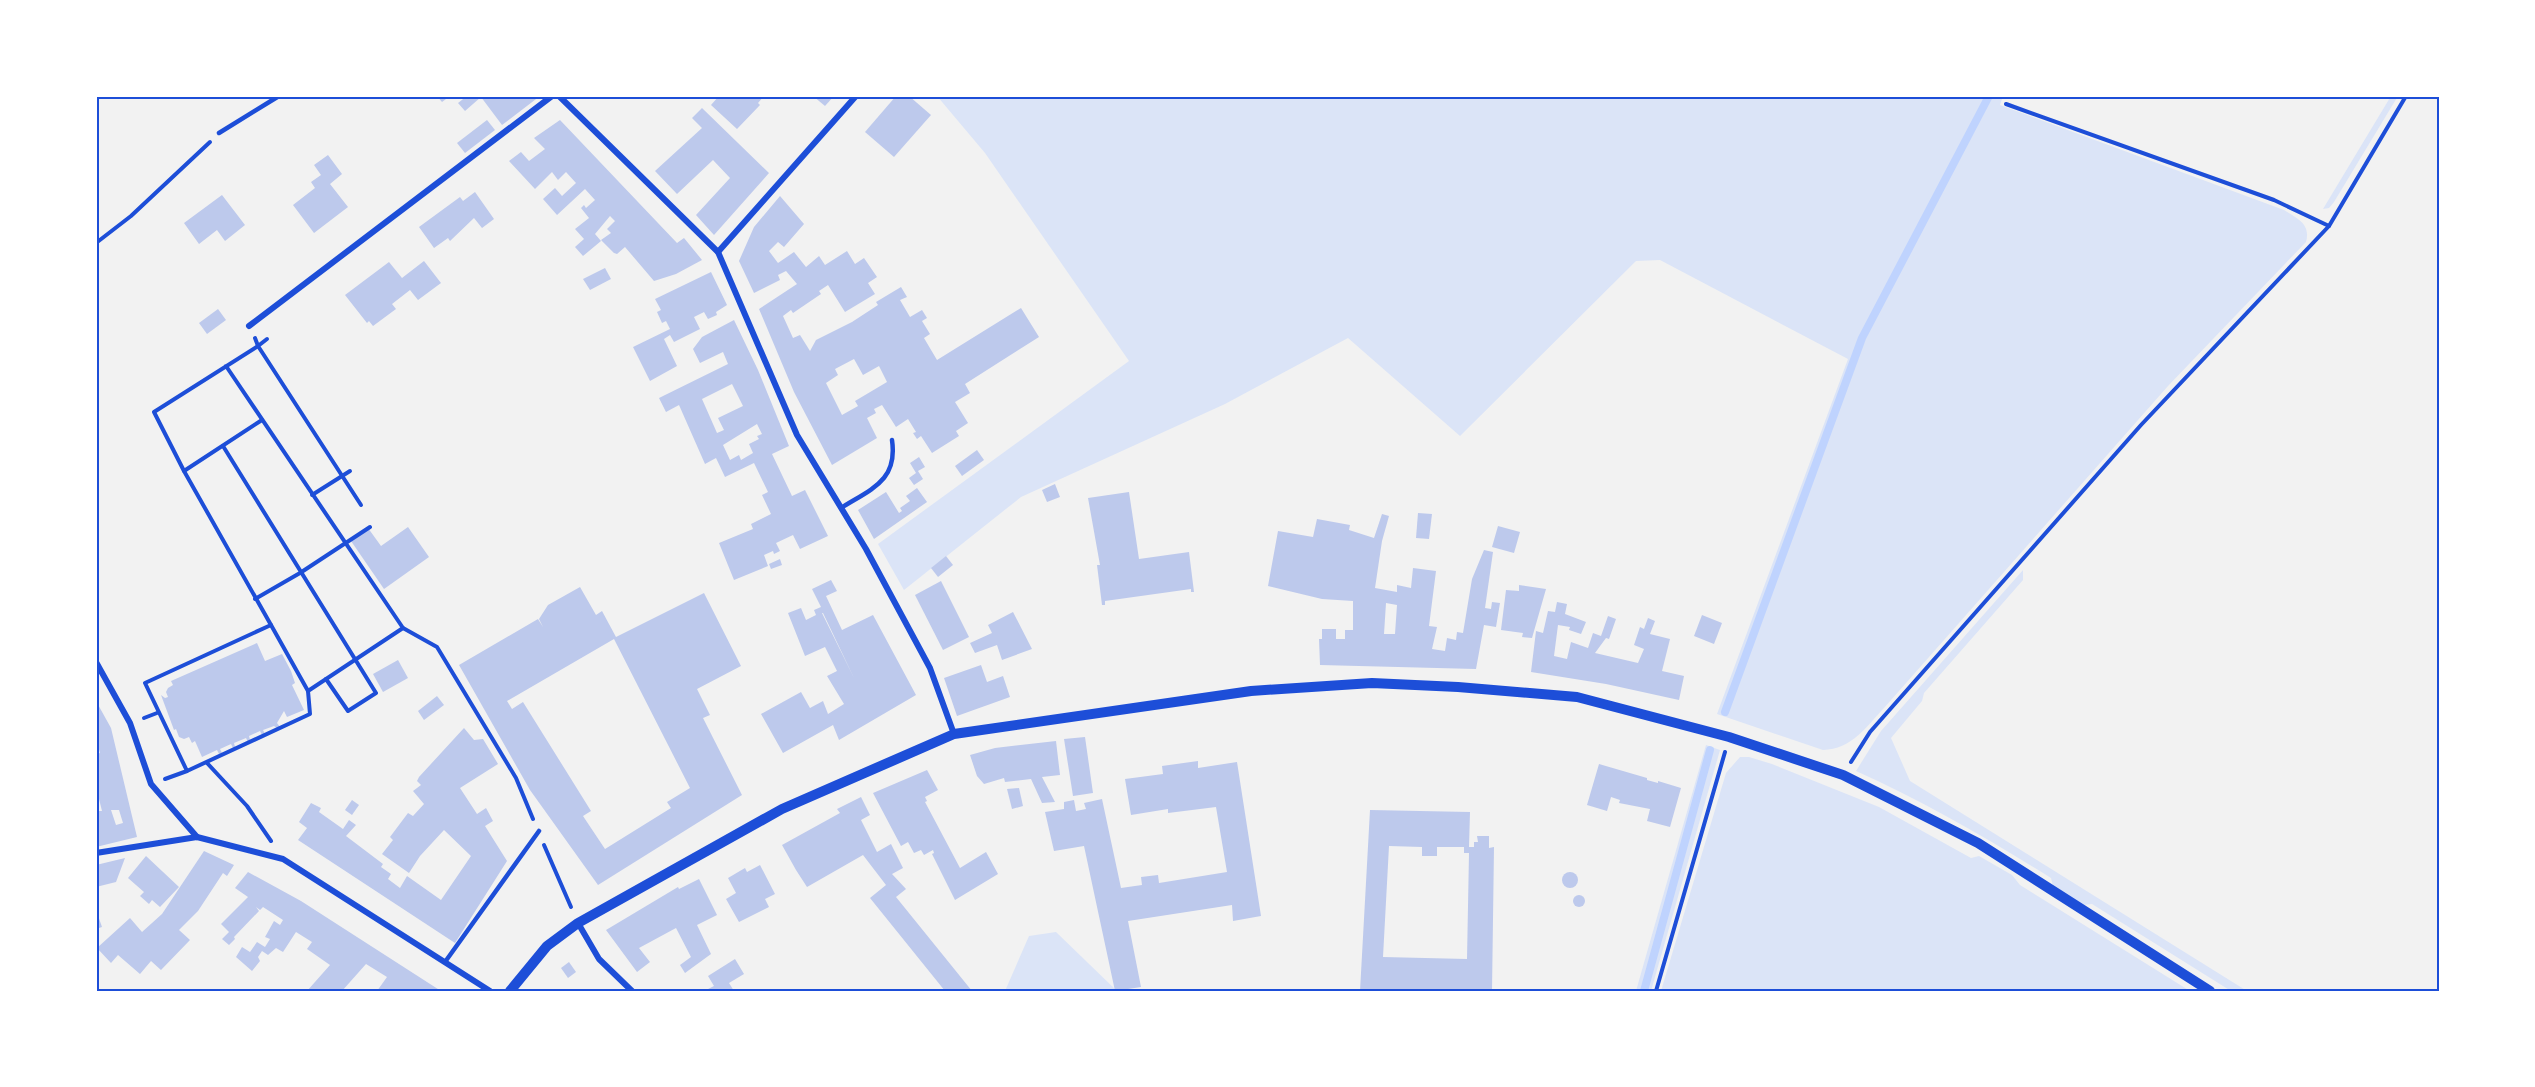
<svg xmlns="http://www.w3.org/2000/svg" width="2535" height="1087" viewBox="0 0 2535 1087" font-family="'Sofia Sans Condensed',sans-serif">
  <rect width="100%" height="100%" fill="#f2f2f2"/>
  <!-- green -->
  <g fill="#dbe4f7">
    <path d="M937,96H2003L2000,105L2284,210C2298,219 2311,224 2306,242L2168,386L1884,708C1866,727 1852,749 1823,750L1717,714L1848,359L1660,260L1636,261L1460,436L1348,338L1225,404L1021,497L904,590L878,544L1129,361L985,153Z"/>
    <path d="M2391,96H2398L2334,202L2329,208L2323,209Z"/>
    <path d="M2023,570V580L1924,693L1922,701L1891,738L1910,781L2247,991H2231L2092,904L2083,905L2053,886L2051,878C1987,838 1925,802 1856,771L1881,731Z"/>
    <path d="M1706,745L1720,750L1651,991H1636Z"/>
    <path d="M1740,757H1749L1772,764L1879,807L1971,858L1979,856L2012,875L2020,885L2190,991H1661L1726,773Z"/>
    <path d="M1056,932L1117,991H1005L1029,936Z"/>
  </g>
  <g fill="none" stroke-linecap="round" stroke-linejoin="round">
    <!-- stream -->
    <g stroke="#bfd3fe" stroke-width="8">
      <path d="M1725,712L1862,338L1989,96"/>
      <path d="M1644,991L1710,750"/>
    </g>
  </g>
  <!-- building -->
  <g fill="#bdc9ec" fill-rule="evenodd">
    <path d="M437,96H450L442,102Z"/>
    <path d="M467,96H540L502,125L481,97L465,111L458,103Z"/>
    <path d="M719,96H764L758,103L760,105L737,129L711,105Z"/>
    <path d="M813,96H834L825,106Z"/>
    <path d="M896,96H909L931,115L894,157L865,132Z"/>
    <path d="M702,108L769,173L714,235L696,215L730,178L713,160L677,194L655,171L702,128L692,118Z"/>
    <path d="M487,120L495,130L465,153L457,143Z"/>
    <path d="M560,120L677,243L684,238L702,260L676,274L654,281L625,247L617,254L614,253L601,240L611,233L607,229L615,221L610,216L595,234L601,241L583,256L575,247L584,239L575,229L589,218L581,208L584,205L586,208L595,200L585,189L557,215L543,199L555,188L562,196L576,183L566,172L558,180L552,172L535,189L509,161L521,152L529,161L545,149L534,138Z"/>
    <path d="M328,155L342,174L330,184L348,207L314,233L293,205L315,188L311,182L321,175L314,165Z"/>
    <path d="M475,192L494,219L482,228L474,218L450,241L448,238L434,248L419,227L460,197L463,201Z"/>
    <path d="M222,195L245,225L225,241L217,230L199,244L184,223Z"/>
    <path d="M780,196L804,224L784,247L778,242L769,251L778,263L794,252L806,267L819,256L825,265L847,251L855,264L864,258L877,277L868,283L875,294L845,312L828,285L819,291L821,294L793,313L791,310L783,316L793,338L800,335L810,351L816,340L852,322L878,305L876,302L901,287L907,297L900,300L910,317L922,310L927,318L922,321L930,334L924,338L937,360L1021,308L1039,337L965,384L970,393L955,402L968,423L956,431L959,436L932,453L921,436L917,439L913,433L916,432L908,419L896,427L882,405L874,409L876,413L867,418L877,438L832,465L794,392L759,309L797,284L786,271L778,275L780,280L754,293L739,261L754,227ZM854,359L863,375L879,366L887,382L855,401L858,406L842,415L826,383L838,375L835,369Z"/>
    <path d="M424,261L441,283L418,300L410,290L392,304L396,309L373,326L369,321L367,323L345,295L389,262L402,278Z"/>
    <path d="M605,268L611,279L590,290L583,279Z"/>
    <path d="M711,272L727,305L716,312L717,315L708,319L704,312L694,317L700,329L674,342L670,335L664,339L677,366L650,381L633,347L670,329L666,321L662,323L657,312L661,310L655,299Z"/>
    <path d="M218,309L226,320L207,334L199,323Z"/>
    <path d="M734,320L758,370L789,446L772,454L792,496L805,490L828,536L800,549L793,535L776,543L780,551L774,554L773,551L764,555L768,566L734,580L719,543L753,529L751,524L771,514L762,495L768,492L754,463L725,477L716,458L705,464L679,405L666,412L659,398L728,364L723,352L700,363L693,349L702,337ZM732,384L743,406L718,418L724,430L717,433L702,399ZM757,424L762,434L757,436L759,439L749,444L753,453L741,460L739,455L730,460L723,445Z"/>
    <path d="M977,450L984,460L962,476L955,466Z"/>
    <path d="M919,457L925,467L918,471L923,479L914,485L909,478L916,473L910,463Z"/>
    <path d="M1055,484L1060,497L1047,502L1042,490Z"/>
    <path d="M917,488L927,502L874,539L858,510L886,492L899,513L902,511L900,508L910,501L906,496Z"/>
    <path d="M1129,492L1139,559L1189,552L1194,592H1191V589L1105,601V605H1102L1097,565H1100L1088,498Z"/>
    <path d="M1418,513L1432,514L1429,539L1416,538Z"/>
    <path d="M1382,514L1389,516L1382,541L1375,588L1397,592V585L1411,588L1413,568L1436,571L1429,626L1437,627L1432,649L1445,651L1447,638L1456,640L1457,632L1463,633L1472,579L1484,550L1493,552L1485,608L1491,609L1492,602L1500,603L1496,627L1484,625L1476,669L1320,665L1319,639H1322V629H1336V639H1345V630H1353V601L1322,599L1268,586L1278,531L1313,537L1317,519L1350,525L1349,530L1374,538ZM1386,603L1397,605L1395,634H1384Z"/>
    <path d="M1498,526L1520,532L1514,553L1492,547Z"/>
    <path d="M408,527L429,557L384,589L351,541L368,528L381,546Z"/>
    <path d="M946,556L953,565L938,577L931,568Z"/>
    <path d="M780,559L782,565L771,569L769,564Z"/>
    <path d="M831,580L837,591L826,596L842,630L873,615L916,695L839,740L833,725L783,753L761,714L801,692L810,708L823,701L828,714L844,704L827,676L837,671L825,647L805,656L788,613L801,608L806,620L816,615L814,610L821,607L812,589ZM822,613H823L854,678Z"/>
    <path d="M941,581L969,637L943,650L915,595Z"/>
    <path d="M1519,585L1546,589L1532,638L1522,637L1523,633L1501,630L1506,590L1519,591Z"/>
    <path d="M580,587L596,615L602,611L616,637L704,593L741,666L697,689L710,715L703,718L742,795L598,885L530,790L459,665L538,619L543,627L539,619L548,605ZM614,639L690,788L667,802L671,808L605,849L583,816L591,811L523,702L512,709L507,701Z"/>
    <path d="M1557,602L1567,604L1565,614L1586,622L1581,634L1569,630L1570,627L1558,625L1554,656L1567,659L1571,642L1588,648L1593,633L1601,636L1608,616L1616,619L1609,639L1606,638L1595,653L1638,663L1644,649L1634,645L1640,627L1644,629L1648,618L1655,621L1650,634L1670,639L1662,671L1684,676L1679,700L1606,684L1531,672L1536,631L1543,633L1548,611L1555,612Z"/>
    <path d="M1013,612L1032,649L1002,660L997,645L975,653L970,643L992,633L988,625Z"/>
    <path d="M1702,615L1722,623L1714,644L1694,636Z"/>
    <path d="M257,643L265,661L282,654L291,671L295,683L292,685L304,710L287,717L284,711L277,723L280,727L278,729L274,726L263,730L265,734L262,735L260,731L249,736L250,740L248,742L246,738L234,743L235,747L233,748L231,744L220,749L222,753L219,754L217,750L202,757L195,741L192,743L189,737L184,739L179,737L176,729L174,730L161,695L165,698L168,697L166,692L168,688L173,685L171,681Z"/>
    <path d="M398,660L408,678L383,692L373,674Z"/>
    <path d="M981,665L987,682L1003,676L1010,697L957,716L944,678Z"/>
    <path d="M437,696L444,705L424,720L418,711Z"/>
    <path d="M96,701L111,728L137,837L96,847V811H102L96,787V754L100,753L96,738ZM111,810H119L123,823L116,825Z"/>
    <path d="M464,728L474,740L483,739L498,764L460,788L477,814L486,808L493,821L485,826L507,861L455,943L298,840L307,828L299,822L311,803L321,808L319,812L343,829L349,820L356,825L346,836L383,864L381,867L391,874L388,879L400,888L407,876L441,900L471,856L444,830L420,856L409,873L382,854L393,840L390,837L408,813L413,816L424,804L413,791L421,785L417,781L419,777Z"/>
    <path d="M1085,737L1093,793L1073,796L1064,739Z"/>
    <path d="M1056,741L1060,775L1042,777L1055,802L1042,803L1031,779L1005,782L1004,778L984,784L977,776L970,755L995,748Z"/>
    <path d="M1198,761V768L1237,762L1261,916L1233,921L1232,905L1128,921L1141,987L1115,991L1084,846L1054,851L1045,812L1064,809V802L1074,800L1076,811L1086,809L1084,803L1102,799L1121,888L1142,885L1141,877L1158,875L1159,883L1227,872L1216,807L1168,813V809L1131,815L1125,779L1163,774L1162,766Z"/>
    <path d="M1599,764L1647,778V780L1658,783V781L1681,788L1670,827L1647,821L1650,809L1619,803L1620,800L1611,797L1607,811L1587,805Z"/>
    <path d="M927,770L938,790L925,797L927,801L925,802L960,868L986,852L998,874L955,900L932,854L934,853L933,850L924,855L921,850L914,853L908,842L901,846L873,793Z"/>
    <path d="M1019,788L1023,806L1012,809L1007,789Z"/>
    <path d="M861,797L870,815L861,820L877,852L891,844L903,868L892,874L906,889L896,897L972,991H945L870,898L886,885L863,855L807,887L796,870L782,845L840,813L837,809Z"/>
    <path d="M352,800L359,805L352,815L345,810Z"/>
    <path d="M1370,810L1470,812L1469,847H1474V842H1478L1477,836H1489V848L1494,847L1492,991H1360ZM1389,846L1422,847V856H1437V847H1464V853H1469L1467,959L1383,957Z"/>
    <path d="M204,851L234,865L227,876L223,873L198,911L179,930L190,940L161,970L151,961L140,974L118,955L111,963L97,948L130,918L142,932L162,914Z"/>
    <path d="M146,856L179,887L160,907L152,900L149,904L140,896L144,892L128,878Z"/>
    <path d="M125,858L116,882L96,887V865Z"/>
    <path d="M760,865L775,894L765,899L769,907L739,922L726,899L736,893L728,878L745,868L747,872Z"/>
    <path d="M248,872L301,901L441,991H377L387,977L366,964L342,991H307L330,965L307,949L312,942L296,932L283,952L276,948L268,955L262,951L258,957L260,961L252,971L236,957L242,947L250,952L257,942L265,947L270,939L265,937L274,921L280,925L283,920L263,907L260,910L256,907L259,911L234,937L235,939L229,945L222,939L229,932L221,924L248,897L235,888Z"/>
    <circle cx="1570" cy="880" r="8"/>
    <path d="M699,879L717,915L697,925L711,954L685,973L680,965L691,957L676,928L639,948L650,962L637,972L606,930L678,887L679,889Z"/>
    <circle cx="1579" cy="901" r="6"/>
    <path d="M96,910L102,927L96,929Z"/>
    <path d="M735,959L744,974L729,983L734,991H704L714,986L708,976Z"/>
    <path d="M569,962L576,972L568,978L561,968Z"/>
  </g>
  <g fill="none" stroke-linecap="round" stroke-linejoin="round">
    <!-- path -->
    <g stroke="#1d4ed8" stroke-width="4">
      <path d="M2006,104L2274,200L2329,226"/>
      <path d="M96,243L131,216L210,142"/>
      <path d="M267,339L258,346L361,505"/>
      <path d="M226,366L403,628L308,691L310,714L187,771L145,683L271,625L184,471L154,412L258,346L255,338"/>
      <path d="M223,446L376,693L348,711L326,679"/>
      <path d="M184,471L262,420"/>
      <path d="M312,495L350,471"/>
      <path d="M255,599L300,573L370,527"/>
      <path d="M271,625L308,691"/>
      <path d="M403,628L437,647L516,778L533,819"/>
      <path d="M144,718L157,713"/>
      <path d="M1851,762L1870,732L2141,425L2329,226L2406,96"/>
      <path d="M207,763L247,806L271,841"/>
      <path d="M165,779L187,771"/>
      <path d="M544,845L571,907"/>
      <path d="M1656,991L1725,752"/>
    </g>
    <!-- service -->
    <g stroke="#1d4ed8" stroke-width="4.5">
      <path d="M219,133L279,96"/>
      <path d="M841,508C871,489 898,481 892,440"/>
      <path d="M445,962L539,831"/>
    </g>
    <!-- minor -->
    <g stroke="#1d4ed8" stroke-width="6">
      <path d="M559,96L718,252L797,435L866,549L930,668L954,734"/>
      <path d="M718,252L856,96"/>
      <path d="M249,326L552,96"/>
      <path d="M96,662L130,723L151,784L197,837"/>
      <path d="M96,853L197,837L283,859L490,991"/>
      <path d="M578,923L599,959L632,991"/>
    </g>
    <!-- tertiary -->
    <path stroke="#1d4ed8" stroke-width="10" d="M510,991L547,946L578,923L782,809L954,734L1251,691L1372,683L1458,687L1577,697L1729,737L1843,775L1978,843L2210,991"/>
  </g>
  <!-- border -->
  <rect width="2535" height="1087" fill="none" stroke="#ffffff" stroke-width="195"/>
  <rect x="98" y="98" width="2340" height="892" fill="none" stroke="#1d4ed8" stroke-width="2"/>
</svg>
